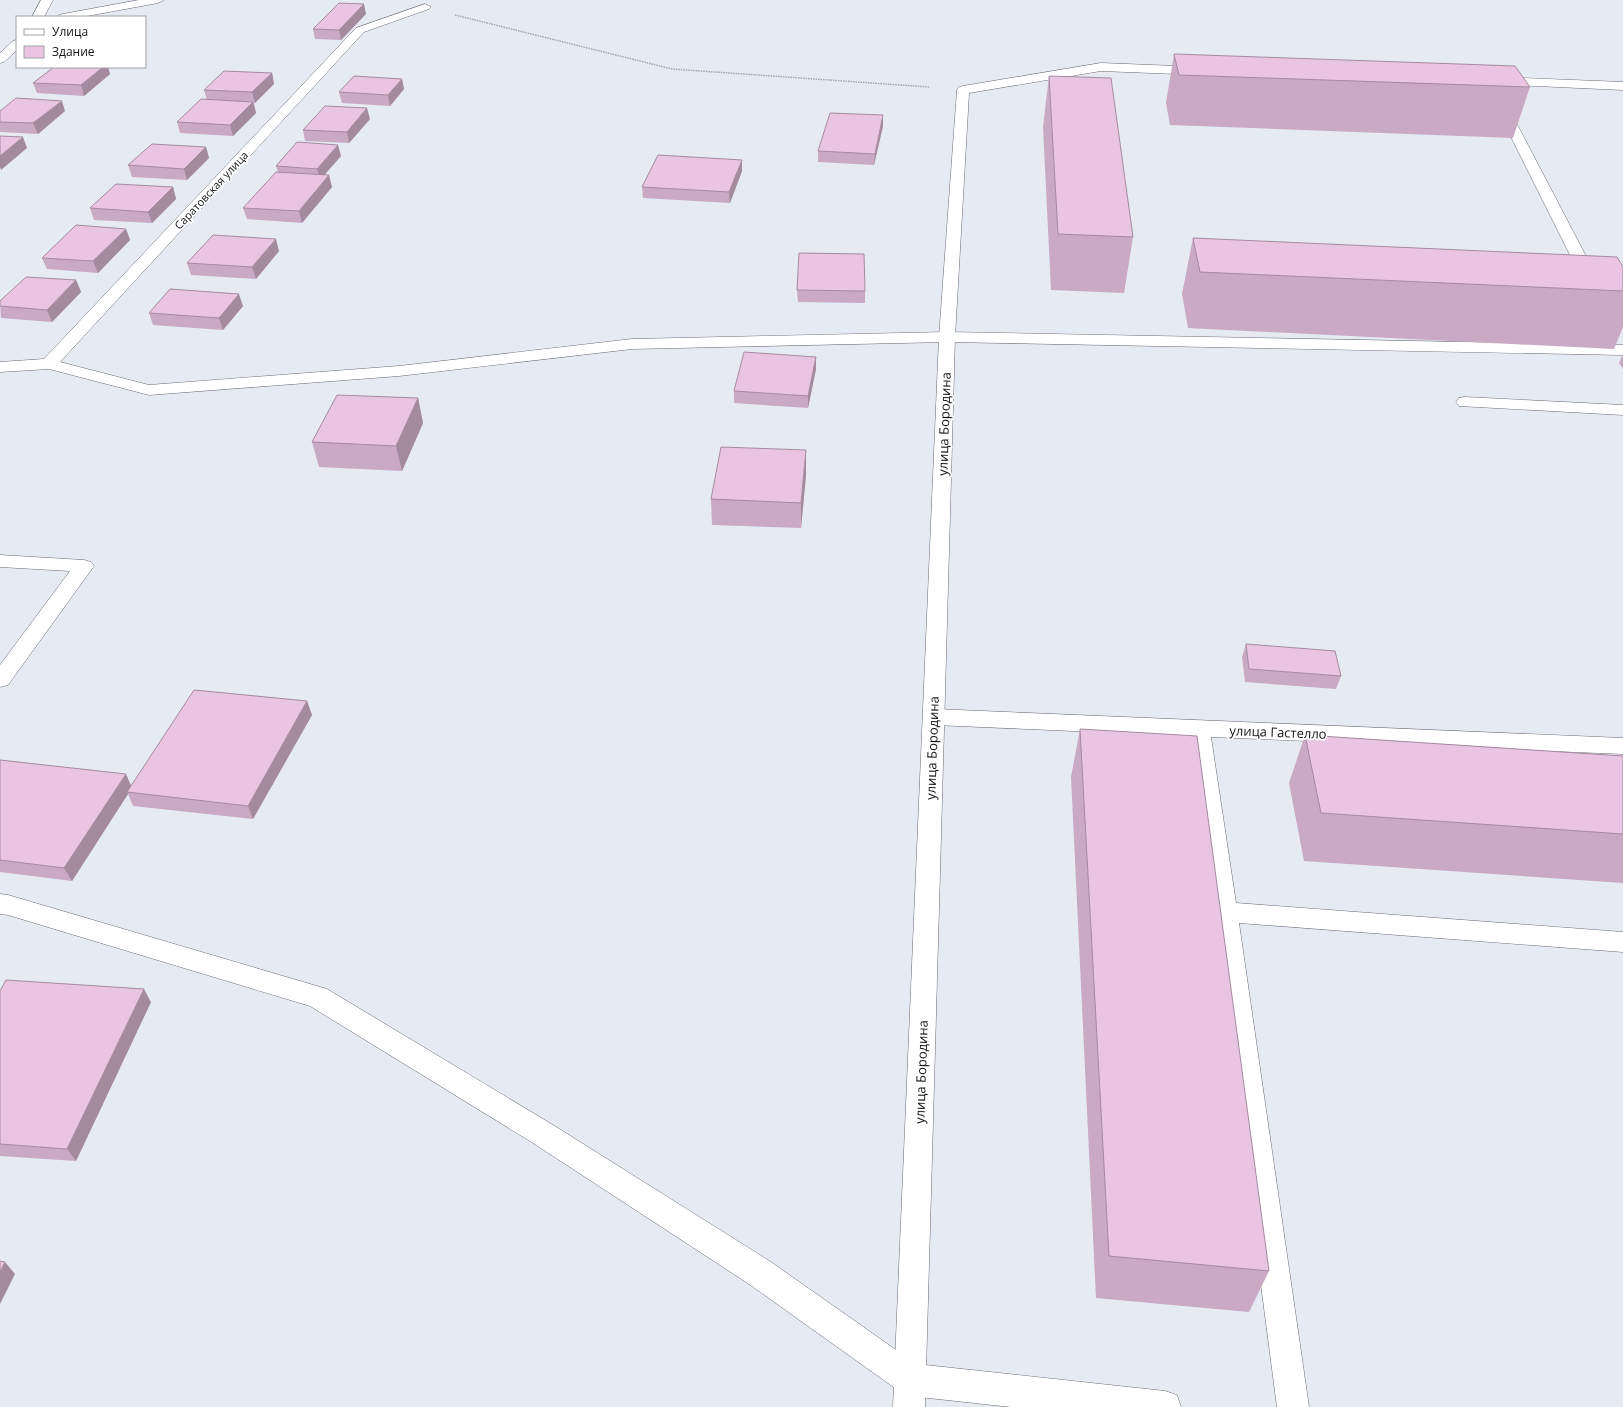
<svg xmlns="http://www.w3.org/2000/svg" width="1623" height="1407" viewBox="0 0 1623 1407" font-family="'Open Sans',sans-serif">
  <rect width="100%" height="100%" fill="#e6eaf3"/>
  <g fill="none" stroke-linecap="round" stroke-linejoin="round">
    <defs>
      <g id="lane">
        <path d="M41,0H53L44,17H32Z"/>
        <path d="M139,0H164L158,3L82,17H57L59,15L63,14Z"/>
        <path d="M425,4L431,7L429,9L364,32L60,362L149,385L399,366L632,339L947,332L1623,345V355L947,342L632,349L399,376L149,395L49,369L0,372V362L44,359L356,28Z"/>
        <path d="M17,40V50L4,62L0,63V53L13,41Z"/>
        <path d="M1501,101L1506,102L1507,105L1599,281L1596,284L1591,286L1586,284L1583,281L1495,105L1496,102Z"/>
        <path d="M1465,397L1623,405V415L1459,406L1456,402L1459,398Z"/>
        <path d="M0,555L84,560L91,562L94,566L8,685L0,687V665L70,571L0,567Z"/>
        <path d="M934,709L1623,738V754L1211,737L1236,903L1623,932V952L1239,923L1309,1407H1277L1189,736L934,725L926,723L923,717L926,711Z"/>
        <path d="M0,894L8,895L327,989L553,1125L771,1262L916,1364L1165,1391L1177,1395L1181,1407H1011L910,1396L899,1391L749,1284L533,1143L310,1006L8,915L0,914Z"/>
      </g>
      <g id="street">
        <path d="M1101,63L1202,67L1206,68L1208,71L1206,74L1202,75L1101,71L969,93L955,337L925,1407H893L939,337L957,90L959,87L963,86Z"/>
        <path d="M1496,77L1623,82V90L1492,84L1490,81L1492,78Z"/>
      </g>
    </defs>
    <!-- lane casing -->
    <use href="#lane" stroke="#676a72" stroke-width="1"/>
    <!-- street casing -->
    <use href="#street" stroke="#676a72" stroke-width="1"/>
    <!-- path -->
    <path stroke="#a2a5ad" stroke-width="1.5" stroke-dasharray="1.5 1" stroke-linecap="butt" d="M455,15L672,69L929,87"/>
    <!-- lane -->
    <use href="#lane" fill="#fff" fill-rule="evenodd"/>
    <!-- street -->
    <use href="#street" fill="#fff" fill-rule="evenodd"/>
  </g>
  <!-- wall -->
  <g fill="#c9a9c3">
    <path d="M366,14L341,40L315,39L313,29Z"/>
    <path d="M1174,54L1530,87L1513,138L1170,125L1166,103Z"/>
    <path d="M54,67H108L110,74L84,96L37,93L33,83Z"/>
    <path d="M272,73L274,84L255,103H254L256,113L233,136L180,133L177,122L207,100L204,90Z"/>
    <path d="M1049,76L1133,237L1124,293L1051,290L1043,127Z"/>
    <path d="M402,79L404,89L390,106L342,103L339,92Z"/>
    <path d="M0,111H65L38,134L0,132Z"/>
    <path d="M883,115V126L874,165L818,162V151Z"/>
    <path d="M370,119L349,143L305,141L303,130Z"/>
    <path d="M206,147L209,158L187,180L132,177L128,165Z"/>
    <path d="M341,156L324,175L332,187L302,223L247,219L243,208L278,172L276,166Z"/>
    <path d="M742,171L730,203L643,198L642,187Z"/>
    <path d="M173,187L176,199L152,223L94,220L90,208Z"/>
    <path d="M126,229L130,240L98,273L47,269L42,258Z"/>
    <path d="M1193,238L1623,267V327L1614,349L1188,328L1182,294Z"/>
    <path d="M279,251L256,279L191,275L187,263Z"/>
    <path d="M76,280L81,292L52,322L1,318L0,301Z"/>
    <path d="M797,290L865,291V303L798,302Z"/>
    <path d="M243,306L223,330L153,325L149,313Z"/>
    <path d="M1623,354V369L1619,363Z"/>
    <path d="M816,357V369L808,408L734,403V391Z"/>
    <path d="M418,398L423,423L402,471L319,467L312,442Z"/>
    <path d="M806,450V475L801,528L712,525L711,499Z"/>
    <path d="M1246,644L1341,676L1336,689L1245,682L1242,657Z"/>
    <path d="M307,701L312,715L253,819L133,806L128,794L72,881L0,872V760L131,786Z"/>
    <path d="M1080,729L1269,1271L1249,1312L1096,1298L1071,777Z"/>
    <path d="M1305,735L1623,756V883L1304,861L1289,783Z"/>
    <path d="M0,991L151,1002L76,1161L0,1156Z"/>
  </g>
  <!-- shaded-wall -->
  <g fill="#a48a9f">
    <path d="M364,4L366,14L341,40L339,30Z"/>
    <path d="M103,67H108L110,74L84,96L81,85Z"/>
    <path d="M272,73L274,84L255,103L252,92Z"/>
    <path d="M402,79L404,89L390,106L388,95Z"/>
    <path d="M62,101L65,111L38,134L33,123Z"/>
    <path d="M253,102L256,113L233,136L230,125Z"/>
    <path d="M367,108L370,119L349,143L347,132Z"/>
    <path d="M883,115V126L874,165L875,154Z"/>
    <path d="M23,137L27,148L1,170L0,167V156Z"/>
    <path d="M338,145L341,156L320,180L317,169Z"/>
    <path d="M206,147L209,158L187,180L184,169Z"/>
    <path d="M742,160V171L730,203L729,192Z"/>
    <path d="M329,175L332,187L302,223L299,211Z"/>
    <path d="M173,187L176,199L152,223L148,212Z"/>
    <path d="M126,229L130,240L98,273L93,261Z"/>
    <path d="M276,239L279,251L256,279L252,267Z"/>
    <path d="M76,280L81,292L52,322L47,310Z"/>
    <path d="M239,294L243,306L223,330L219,318Z"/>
    <path d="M816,357V369L808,408V396Z"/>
    <path d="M418,398L423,423L402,471L396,446Z"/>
    <path d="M806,450V475L801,528V503Z"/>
    <path d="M307,701L312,715L253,819L248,806Z"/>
    <path d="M126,774L132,788L127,792L128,794L72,881L64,868Z"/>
    <path d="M144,989L151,1002L76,1161L67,1149Z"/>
    <path d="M5,1262L15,1274L0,1304V1272Z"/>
  </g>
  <!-- building -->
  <g fill="#eac5e3" stroke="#a48a9f">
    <path d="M339,3L364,4L339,30L313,29Z"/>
    <path d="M1174,54L1515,66L1530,87L1179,75Z"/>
    <path d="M54,67H103L81,85L33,83Z"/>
    <path d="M224,71L272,73L252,92L204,90Z"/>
    <path d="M354,76L402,79L388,95L339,92Z"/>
    <path d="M1049,76L1111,78L1133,237L1058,234Z"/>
    <path d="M16,98L62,101L33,123L0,122V111Z"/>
    <path d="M201,99L253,102L230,125L177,122Z"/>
    <path d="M325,106L367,108L347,132L303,130Z"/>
    <path d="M830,113L883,115L875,154L818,151Z"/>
    <path d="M0,136L23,137L0,156Z"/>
    <path d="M297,142L338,145L317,169L276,166Z"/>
    <path d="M152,144L206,147L184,169L128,165Z"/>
    <path d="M658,155L742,160L729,192L642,187Z"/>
    <path d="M276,172L329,175L299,211L243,208Z"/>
    <path d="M116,184L173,187L148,212L90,208Z"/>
    <path d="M76,225L126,229L93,261L42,258Z"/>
    <path d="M213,235L276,239L252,267L187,263Z"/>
    <path d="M1193,238L1617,257L1623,267V291L1200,272Z"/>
    <path d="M799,253L864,254L865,291L797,290Z"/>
    <path d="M26,277L76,280L47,310L0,306V301Z"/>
    <path d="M170,289L239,294L219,318L149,313Z"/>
    <path d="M744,352L816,357L808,396L734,391Z"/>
    <path d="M337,395L418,398L396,446L312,442Z"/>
    <path d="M721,447L806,450L801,503L711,499Z"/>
    <path d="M1246,644L1335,651L1341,676L1249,669Z"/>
    <path d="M194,690L307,701L248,806L127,792Z"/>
    <path d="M1080,729L1197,736L1269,1271L1109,1256Z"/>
    <path d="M1305,735L1623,756V834L1321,813Z"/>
    <path d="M0,760L126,774L64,868L0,860Z"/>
    <path d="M6,980L144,989L67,1149L0,1144V991Z"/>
    <path d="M0,1261L5,1262L0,1272Z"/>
  </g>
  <g text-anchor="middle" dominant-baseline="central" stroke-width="3.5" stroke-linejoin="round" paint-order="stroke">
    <!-- far-street labels -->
    <g font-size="11" fill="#111316" stroke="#fff">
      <text transform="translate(211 190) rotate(-47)">Саратовская улица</text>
    </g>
    <!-- street labels -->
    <g font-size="13" fill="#111316" stroke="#fff">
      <text transform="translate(944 424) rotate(-88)">улица Бородина</text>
      <text transform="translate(1278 732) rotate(2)">улица Гастелло</text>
      <text transform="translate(932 748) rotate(-88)">улица Бородина</text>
      <text transform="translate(921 1072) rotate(-88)">улица Бородина</text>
    </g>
  </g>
  <!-- legend -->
  <rect x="16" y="16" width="130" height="52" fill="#ffffff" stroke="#a0a1a2"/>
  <rect x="24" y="29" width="20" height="6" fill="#ffffff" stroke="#a0a1a2"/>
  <text x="52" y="36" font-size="12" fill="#111316">Улица</text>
  <rect x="24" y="46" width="20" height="12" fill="#eac5e3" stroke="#a0a1a2"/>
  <text x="52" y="56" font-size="12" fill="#111316">Здание</text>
</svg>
